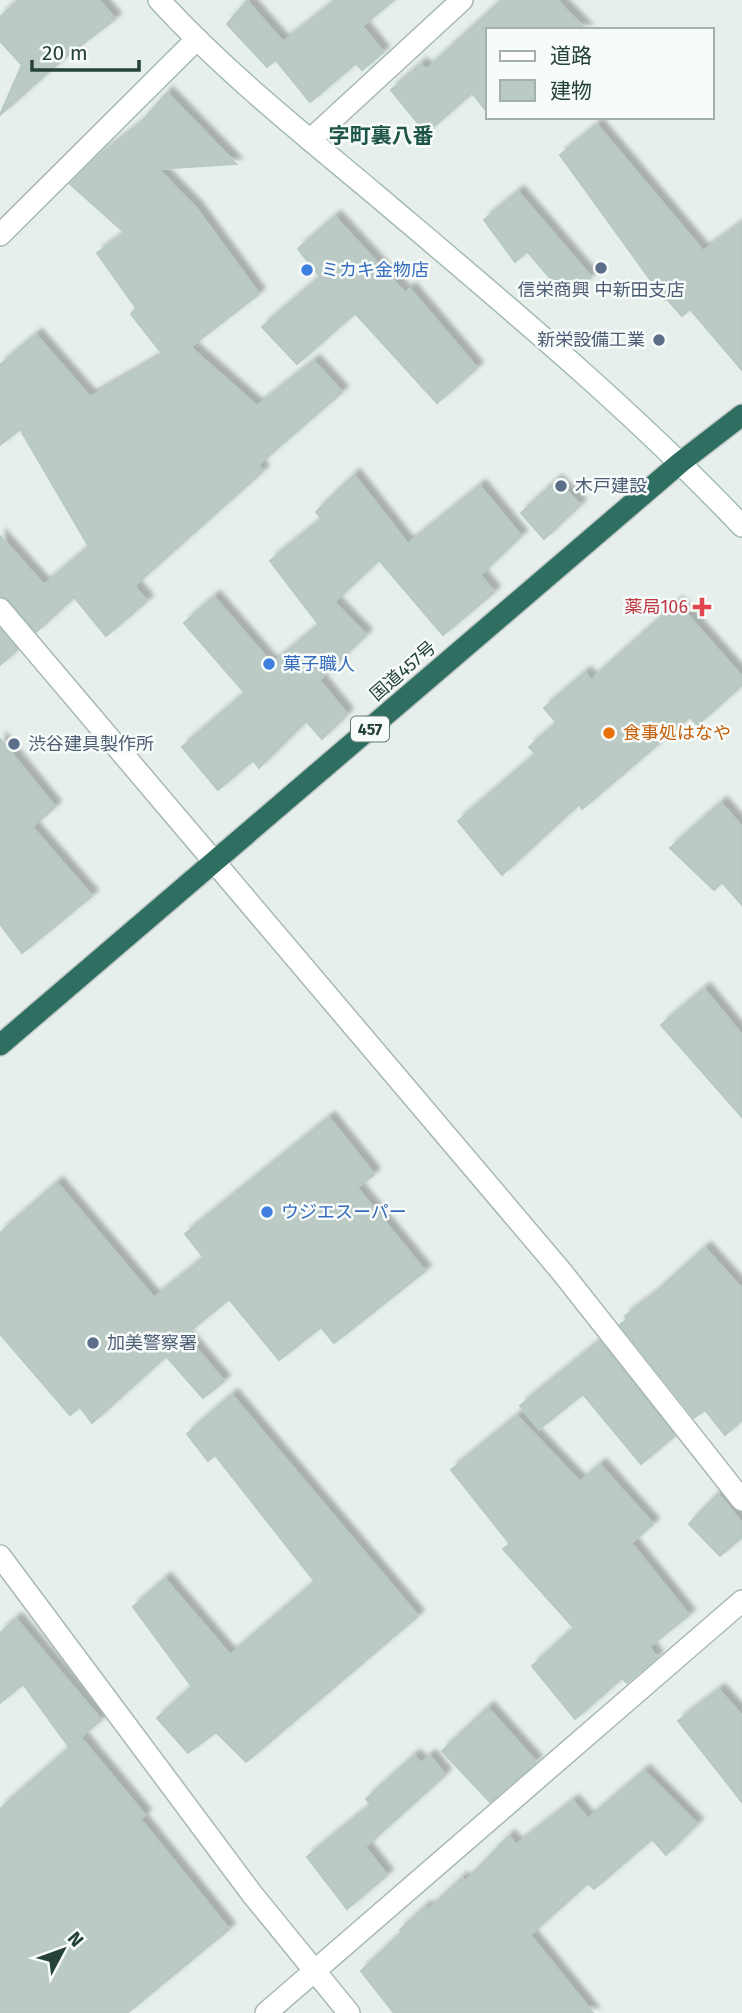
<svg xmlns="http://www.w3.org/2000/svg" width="742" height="2013" viewBox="0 0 742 2013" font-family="'Fira Sans','Noto Sans JP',sans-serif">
  <defs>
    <filter id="shadow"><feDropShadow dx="6" dy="-6" stdDeviation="2" flood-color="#0004"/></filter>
  </defs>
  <rect width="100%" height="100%" fill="#e6efeb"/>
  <!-- building -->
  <g fill="#bbcac4" stroke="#b8c9c2" stroke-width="2" filter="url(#shadow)">
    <path d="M19,0H99L115,19L64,58L0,115L22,65L0,41V17Z"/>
    <path d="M337,0H394L362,26L383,52L362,70L356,63L310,102L276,60L267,67L227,24L247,1L283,42Z"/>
    <path d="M502,0H557L586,30H488V113L472,93L426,133L391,90L421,64L426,70Z"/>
    <path d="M167,93L236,164L158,169L196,208L259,294L190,347L257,406L314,361L342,392L258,465L263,471L134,586L147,601L106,636L74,597L36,632L10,601L0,596V536L44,585L89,547L20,429L0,445V365L36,335L90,397L163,355L131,314L136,308L97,253L125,233L70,184L96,158L140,124Z"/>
    <path d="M597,125L703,251L742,223V370L690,309L682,316L667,299L665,300L560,155Z"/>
    <path d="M518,192L591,277L567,298L527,251L515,262L484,220Z"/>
    <path d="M335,217L405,293L410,289L477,368L437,403L355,313L297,364L262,327L320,277L298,249Z"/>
    <path d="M354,475L408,544L480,486L521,536L480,575L494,592L443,635L379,560L334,602L366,635L319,680L347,714L322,739L306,721L259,768L253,760L218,790L182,747L245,693L184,623L214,597L272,664L319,625L270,561L322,519L316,512Z"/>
    <path d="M556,481L580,505L544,539L521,513Z"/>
    <path d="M677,603L742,677V685L697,725L690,717L582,809L579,804L502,875L458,821L536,754L529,747L557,723L544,708L585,673L591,680Z"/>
    <path d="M0,629L17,650L0,665Z"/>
    <path d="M0,739L55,807L32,827L92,896L22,953L0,924Z"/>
    <path d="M721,803L742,827V905L722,882L714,890L670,848Z"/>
    <path d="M704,989L742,1035V1117L661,1025Z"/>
    <path d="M329,1118L374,1174L357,1188L425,1271L334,1343L321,1327L279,1360L229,1299L185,1335L224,1381L203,1398L166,1356L92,1423L80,1407L70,1415L0,1334V1233L57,1183L154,1298L204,1258L185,1234Z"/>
    <path d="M705,1248L742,1289V1420L725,1435L705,1410L694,1418L620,1325L627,1319L625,1316L652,1296Z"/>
    <path d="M600,1341L674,1436L641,1464L583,1394L539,1429L520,1406Z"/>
    <path d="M232,1395L418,1616L246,1762L216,1732L188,1753L157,1718L192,1687L133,1607L165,1579L230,1655L315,1582L215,1455L208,1461L187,1434Z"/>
    <path d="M517,1416L580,1482L600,1465L653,1524L631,1543L689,1615L649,1647L657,1657L627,1683L622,1678L575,1719L532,1666L574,1628L503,1549L510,1544L451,1470Z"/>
    <path d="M718,1494L742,1523V1537L720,1556L689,1524Z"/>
    <path d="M16,1619L101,1720L69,1747L23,1684L0,1703V1633Z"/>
    <path d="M719,1690L742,1716V1802L678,1721Z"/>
    <path d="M488,1708L536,1762L490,1802L442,1751Z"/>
    <path d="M81,1738L145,1815L140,1819L229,1929L127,2013H0V1809Z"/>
    <path d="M414,1756L421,1763L430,1756L445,1775L365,1847L387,1875L347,1909L307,1857L371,1805L366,1799Z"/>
    <path d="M644,1771L697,1824L666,1855L652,1839L594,1889L588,1883L530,1935L593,2013H394L361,1971L402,1932L400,1930L425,1907L428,1910L462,1878L465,1882L509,1836L516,1845L573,1801L588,1819Z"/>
  </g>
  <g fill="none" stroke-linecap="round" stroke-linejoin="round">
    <defs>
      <g id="street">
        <path d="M310,140L462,0"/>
        <path d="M0,235L197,39"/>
        <path d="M0,609L561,1271L742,1500"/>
        <path d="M0,1556L252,1894L349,2013"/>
        <path d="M266,2013L742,1601"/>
      </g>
      <path id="secondary" d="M159,0C225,72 301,132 376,195C501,301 629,407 742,526"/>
      <path id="highway" d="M0,1045L681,462L742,415"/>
    </defs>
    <!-- street casing -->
    <use href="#street" stroke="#a8b8b2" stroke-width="24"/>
    <!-- secondary casing -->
    <use href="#secondary" stroke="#a4bbb3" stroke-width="24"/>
    <!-- highway casing -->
    <use href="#highway" stroke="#c2cac8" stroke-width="24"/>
    <!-- street -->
    <use href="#street" stroke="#fff" stroke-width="21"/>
    <!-- secondary -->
    <use href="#secondary" stroke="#fff" stroke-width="21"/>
    <!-- highway -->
    <use href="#highway" stroke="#2f6f62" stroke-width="21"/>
  </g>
  <!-- markers -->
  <g fill="#5c6f8a" stroke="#f7fbf9" stroke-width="2.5">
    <circle cx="601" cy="268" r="7"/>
    <circle cx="659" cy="340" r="7"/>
    <circle cx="561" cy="486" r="7"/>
    <circle cx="14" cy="744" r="7"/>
    <circle cx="93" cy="1343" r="7"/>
  </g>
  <g fill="#3f7fe0" stroke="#f7fbf9" stroke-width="2.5">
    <circle cx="307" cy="270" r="7"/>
    <circle cx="269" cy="664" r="7"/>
    <circle cx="267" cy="1212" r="7"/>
  </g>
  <path fill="#e0444e" stroke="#f7fbf9" stroke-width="2.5" d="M698.5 596.5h7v7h7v7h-7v7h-7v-7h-7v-7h7z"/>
  <circle fill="#e8710a" stroke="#f7fbf9" stroke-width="2.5" cx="609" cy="733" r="7"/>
  <g text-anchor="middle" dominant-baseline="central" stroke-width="5" stroke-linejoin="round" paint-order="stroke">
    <!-- shield labels -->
    <rect fill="#f7fbf9" stroke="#637a73" stroke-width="2" x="351" y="716.5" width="38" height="25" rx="5"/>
    <g font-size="16" font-weight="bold" fill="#24423a">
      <text x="370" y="729">457</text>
    </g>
    <!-- shop labels -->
    <g font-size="18" fill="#366cbe" stroke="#f7fbf9" text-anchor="start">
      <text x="321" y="270">ミカキ金物店</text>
      <text x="283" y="664">菓子職人</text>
      <text x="281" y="1212">ウジエスーパー</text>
    </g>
    <!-- service labels -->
    <g font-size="18" fill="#4e5e75" stroke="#f7fbf9" text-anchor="start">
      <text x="601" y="290" text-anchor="middle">信栄商興 中新田支店</text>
      <text x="645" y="340" text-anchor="end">新栄設備工業</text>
      <text x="575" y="486">木戸建設</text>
      <text x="28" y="744">渋谷建具製作所</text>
      <text x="107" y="1343">加美警察署</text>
    </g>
    <!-- health labels -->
    <g font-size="18" fill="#be3a42" stroke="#f7fbf9" text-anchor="end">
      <text x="688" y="607">薬局106</text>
    </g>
    <!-- street labels -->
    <g font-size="18" fill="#24423a" stroke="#f7fbf9">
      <text transform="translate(403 671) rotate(-41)">国道457号</text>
    </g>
    <!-- food labels -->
    <g font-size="18" fill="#c56008" stroke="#f7fbf9" text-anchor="start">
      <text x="623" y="733">食事処はなや</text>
    </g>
    <!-- quarter labels -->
    <g font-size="21" font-weight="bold" fill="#1f5548" stroke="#f7fbf9">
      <text x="381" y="136">字町裏八番</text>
    </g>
  </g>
  <!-- legend -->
  <rect x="486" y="28" width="228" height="91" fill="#f7fbf9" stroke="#a3b1ad" stroke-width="2"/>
  <rect x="500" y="51" width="35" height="10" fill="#ffffff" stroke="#a3b1ad" stroke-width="2"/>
  <text x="550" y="63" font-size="21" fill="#24423a">道路</text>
  <rect x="500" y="80" width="35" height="21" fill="#bbcac4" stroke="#a3b1ad" stroke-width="2"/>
  <text x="550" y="98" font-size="21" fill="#24423a">建物</text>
  <!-- north arrow -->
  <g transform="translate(63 1950) rotate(49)" stroke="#f7fbf9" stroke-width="5" paint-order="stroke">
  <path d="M0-5L12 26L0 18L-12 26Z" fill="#24423a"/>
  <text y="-10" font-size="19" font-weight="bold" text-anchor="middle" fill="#24423a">N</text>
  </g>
  <!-- scale -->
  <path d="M32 60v10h107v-10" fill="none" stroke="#24423a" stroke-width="3.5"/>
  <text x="42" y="60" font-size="21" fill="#24423a" stroke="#f7fbf9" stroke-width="5" paint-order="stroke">20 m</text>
</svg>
